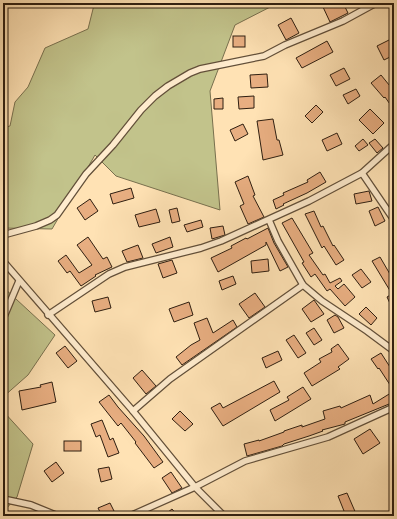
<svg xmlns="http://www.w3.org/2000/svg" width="397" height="519" viewBox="0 0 397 519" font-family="Vollkorn,serif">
  <rect width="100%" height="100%" fill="#ffe2b4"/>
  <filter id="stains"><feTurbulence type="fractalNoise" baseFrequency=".005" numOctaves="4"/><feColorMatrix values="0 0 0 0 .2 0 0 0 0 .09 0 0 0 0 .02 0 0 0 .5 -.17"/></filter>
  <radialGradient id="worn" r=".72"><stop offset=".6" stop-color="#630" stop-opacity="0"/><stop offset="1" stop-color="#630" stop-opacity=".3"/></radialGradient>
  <!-- green -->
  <g fill="#c2c38b" stroke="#78704e">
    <path d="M92,3H278L235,25L210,91L220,210L116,176L95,155L52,229L3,228V128L10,126L15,102L28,87L45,48L88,29L94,5Z"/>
    <path d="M3,287L55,335L28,375L3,397Z"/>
    <path d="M3,411L33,444L17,497L3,512Z"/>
  </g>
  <!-- building -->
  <g fill="#e8ae81" stroke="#2e1e10">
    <path d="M331,3H343L348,13L330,22L323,7Z"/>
    <path d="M291,18L299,33L286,40L278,25Z"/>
    <rect x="233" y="36" width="12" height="11"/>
    <path d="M391,39L394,44V55L384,60L377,46Z"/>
    <path d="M327,41L333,52L302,68L296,58Z"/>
    <path d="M344,68L350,79L336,86L330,75Z"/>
    <path d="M267,74L268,87L251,88L250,75Z"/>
    <path d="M381,75L394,91V110L385,97L384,98L371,83Z"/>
    <path d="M356,89L360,96L348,104L343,95Z"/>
    <path d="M254,96V108L239,109L238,97Z"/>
    <path d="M223,98V109H214V99Z"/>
    <path d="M316,105L323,112L312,123L305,116Z"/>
    <path d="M370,109L384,123L373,134L359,120Z"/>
    <path d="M273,119L277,140H279L283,155L263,160L257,121Z"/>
    <path d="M243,124L248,134L235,141L230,130Z"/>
    <path d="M337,133L342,144L327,151L322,140Z"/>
    <path d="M363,139L368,145L359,151L355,146Z"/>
    <path d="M375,139L383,148L377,153L369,143Z"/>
    <path d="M320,172L326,182L307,193L283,204L284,205L276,209L273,200L284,195L283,193L308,182L307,180Z"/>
    <path d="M248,176L255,195L253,196L264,217L248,224L240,206L244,204L235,182Z"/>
    <path d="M131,188L134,198L113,204L110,194Z"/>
    <path d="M369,191L372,201L356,204L354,194Z"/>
    <path d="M90,199L98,211L85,220L77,208Z"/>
    <path d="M378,207L385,221L375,226L369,211Z"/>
    <path d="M177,208L180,221L172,223L169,210Z"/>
    <path d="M156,209L160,222L139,227L135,215Z"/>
    <path d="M314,211L321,227L323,226L333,246L334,245L344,260L336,265L324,246L322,248L305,214Z"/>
    <path d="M292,218L313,253L309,255L323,275L325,274L330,283L340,278L342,281L335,286L338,289L344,284L355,297L345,306L330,289L327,291L315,274L311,277L302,263L304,262L282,223Z"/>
    <path d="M201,220L203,227L187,232L184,225Z"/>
    <path d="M223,226L225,235L212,239L210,228Z"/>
    <path d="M268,228L274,243L288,267L280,271L266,242V245L218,272L211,258L232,248L231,246L246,238L247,239Z"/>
    <path d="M88,237L103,259L107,257L112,267L95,275L96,276L81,286L70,271L67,273L58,261L66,255L79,273L92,265L77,245Z"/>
    <path d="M170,237L173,247L156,253L152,244Z"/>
    <path d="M138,245L143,258L127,262L122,251Z"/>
    <path d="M380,257L394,281V312L387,297L392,294L372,261Z"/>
    <path d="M268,259L269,271L252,273L251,261Z"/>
    <path d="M172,260L177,273L163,278L158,264Z"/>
    <path d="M361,269L371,282L362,288L352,275Z"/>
    <path d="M233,276L236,284L222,290L219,281Z"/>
    <path d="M255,293L265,307L249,318L239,304Z"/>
    <path d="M108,297L111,308L95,312L92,301Z"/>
    <path d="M314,300L324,314L311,322L302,309Z"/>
    <path d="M189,302L193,315L174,322L169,309Z"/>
    <path d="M366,307L377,318L371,325L359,314Z"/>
    <path d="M335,315L338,317L344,328L334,333L327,320Z"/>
    <path d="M207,318L213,333L233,320L237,327L182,365L176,357L191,345L200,340L194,323Z"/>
    <path d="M314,328L322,340L314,345L306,333Z"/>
    <path d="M294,335L306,353L298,358L286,340Z"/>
    <path d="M338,344L349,359L338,367L340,369L312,386L304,373L321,362L319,359L332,352L331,349Z"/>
    <path d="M65,346L77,361L68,368L56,353Z"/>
    <path d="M278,351L282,360L266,368L262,358Z"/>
    <path d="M381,353L390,367L391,366L394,370V402L345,422V424L322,430L323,431L309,436L284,444L282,446L247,456L244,444L259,440V441L284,432V431L302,425V427L325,419L323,411L340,406L341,408L370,395L373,404L394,391L379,368L378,369L371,359Z"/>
    <path d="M142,370L156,386L146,394L133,378Z"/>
    <path d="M274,381L280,392L223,426L211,408L220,403L223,408Z"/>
    <path d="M52,382L56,402L22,410L19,391L41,387L40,385Z"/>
    <path d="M303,387L311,399L275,421L270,410L289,400L287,397Z"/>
    <path d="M109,395L118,407L144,436L163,462L154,468L135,443L136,442L121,423L118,426L99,402Z"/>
    <path d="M180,411L193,424L185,431L172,419Z"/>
    <path d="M102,420L110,440L113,438L119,453L108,457L100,435L96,437L91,424Z"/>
    <path d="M370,429L380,443L363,454L354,439Z"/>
    <rect x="64" y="441" width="17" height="10"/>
    <path d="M56,462L64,473L52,482L44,471Z"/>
    <path d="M109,467L112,479L101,482L98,469Z"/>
    <path d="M171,472L182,488L172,493L162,478Z"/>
    <path d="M347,493L357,516H346L338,496Z"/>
    <path d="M110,503L115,513L108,516H102L98,508Z"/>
    <path d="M172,509L178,516H163Z"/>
  </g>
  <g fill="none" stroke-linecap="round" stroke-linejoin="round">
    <defs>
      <g id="minor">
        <path d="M362,173L394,220"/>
        <path d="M269,220L278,241L303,285L322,301L367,331L394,351"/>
        <path d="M3,235L36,226L50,220L57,215L86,174L113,145L141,110L155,96L168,86L190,73L200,69L264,56L285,45L343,21L376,3"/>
        <path d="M3,261L133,411L195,487L224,516"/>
        <path d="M48,315L109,274L125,267L201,248L221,241L309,201L362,173L394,144"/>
        <path d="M3,319L19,281"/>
        <path d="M133,411L170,379L303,285"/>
        <path d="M3,499L31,505L58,516"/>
        <path d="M130,516L195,487L245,461L328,437L394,407"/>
      </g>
    </defs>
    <!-- minor casing -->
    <use href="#minor" stroke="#624f39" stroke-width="8"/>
    <!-- minor -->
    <use href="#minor" stroke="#ffecce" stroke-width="5.5"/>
  </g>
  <!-- margin -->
  <rect width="397" height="519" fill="none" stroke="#ffe2b4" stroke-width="16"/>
  <rect x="4" y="4" width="389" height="511" fill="none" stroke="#2e1e10" stroke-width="2"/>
  <rect x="8" y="8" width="381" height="503" fill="none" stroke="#2e1e10"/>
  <rect width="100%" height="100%" filter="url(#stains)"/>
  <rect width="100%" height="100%" fill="url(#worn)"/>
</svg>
